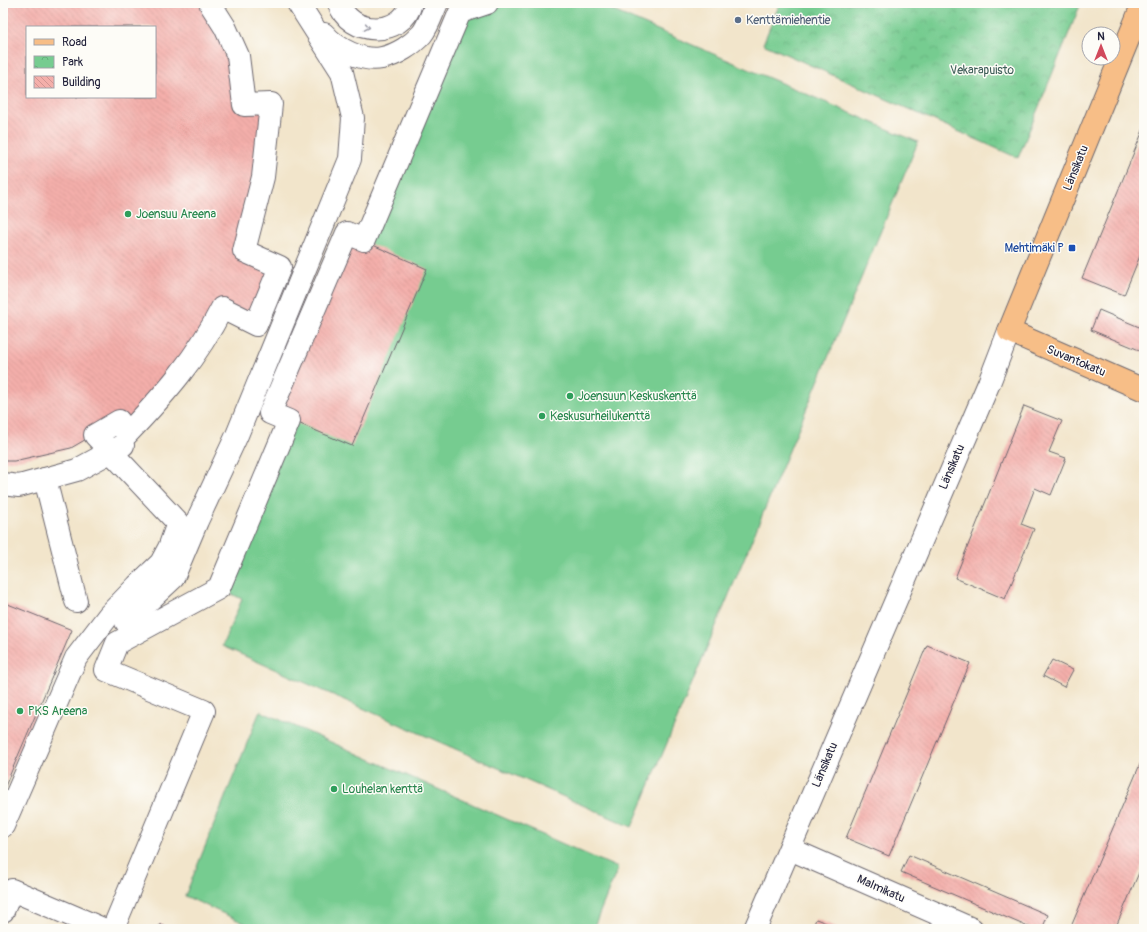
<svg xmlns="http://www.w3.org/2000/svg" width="1147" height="932" viewBox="0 0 1147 932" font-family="Pangolin,sans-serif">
  <defs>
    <pattern id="park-crowns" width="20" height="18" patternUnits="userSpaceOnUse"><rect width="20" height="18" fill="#76cc90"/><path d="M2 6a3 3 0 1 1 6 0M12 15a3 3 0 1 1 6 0" fill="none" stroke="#66af7d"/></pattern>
    <pattern id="building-back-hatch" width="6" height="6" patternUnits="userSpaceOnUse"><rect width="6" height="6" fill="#f4afaa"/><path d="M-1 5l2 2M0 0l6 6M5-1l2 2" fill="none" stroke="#d19693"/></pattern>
  </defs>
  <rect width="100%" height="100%" fill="#fdfcf7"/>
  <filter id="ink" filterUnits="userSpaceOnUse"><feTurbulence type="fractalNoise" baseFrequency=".025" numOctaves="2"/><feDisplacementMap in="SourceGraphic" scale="8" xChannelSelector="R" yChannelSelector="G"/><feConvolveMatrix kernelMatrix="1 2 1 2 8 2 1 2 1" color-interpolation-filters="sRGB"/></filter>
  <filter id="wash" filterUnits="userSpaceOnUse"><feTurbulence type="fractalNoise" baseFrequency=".012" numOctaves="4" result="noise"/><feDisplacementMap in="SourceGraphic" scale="16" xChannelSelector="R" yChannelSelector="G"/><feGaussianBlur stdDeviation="0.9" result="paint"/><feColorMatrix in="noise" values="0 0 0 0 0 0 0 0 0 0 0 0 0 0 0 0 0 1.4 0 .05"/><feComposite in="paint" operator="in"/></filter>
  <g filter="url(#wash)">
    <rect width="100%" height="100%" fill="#f2e5cb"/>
    <!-- park -->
    <path fill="url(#park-crowns)" stroke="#4c7766" d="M780,3H1081L1018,158L763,44Z"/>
    <!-- garden -->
    <g fill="#76cc90" stroke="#4c7766">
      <path d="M487,3H595L918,142L632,827L222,646L242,599L219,588L460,12Z"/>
      <path d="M260,711L618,868L593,929H257L185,896Z"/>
    </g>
    <g id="blocks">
      <!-- building -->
      <g fill="url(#building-back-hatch)" fill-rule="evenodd">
        <path d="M3,3H207L209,6L243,106H270L243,252L279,267L256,324L222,308L128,433L119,420L71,448L14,461H3ZM27,27H155V97H27Z"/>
        <path d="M1144,128V246L1124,295L1082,278Z"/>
        <path d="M348,234L427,269L352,446L272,412Z"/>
        <path d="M1099,310L1144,329V352L1091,330Z"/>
        <path d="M1024,406L1062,421L1049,452L1066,458L1051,495L1035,488L1021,524L1034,529L1005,599L955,578Z"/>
        <path d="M3,602L72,630L3,791Z"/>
        <path d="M927,645L970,663L889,856L846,838Z"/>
        <path d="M1052,660L1073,670L1064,687L1043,676Z"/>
        <path d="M1144,755V861L1115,929H1070Z"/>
        <path d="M909,855L1048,915L1042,929H1033L901,872Z"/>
        <path d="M816,919L841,929H812Z"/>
        <path d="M160,924L170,929H158Z"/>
      </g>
    </g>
  </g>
  <g filter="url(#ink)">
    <use href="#blocks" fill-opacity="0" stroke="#6b666d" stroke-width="1"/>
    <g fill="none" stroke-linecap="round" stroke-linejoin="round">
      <defs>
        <g id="minor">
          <path d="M339,3C349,37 403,37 411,3"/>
          <path d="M324,34C337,49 362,62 382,58C397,55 412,45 422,34C429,25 432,13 437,3"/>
          <path d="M45,479L76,601"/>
          <path d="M3,484L19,486L77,470L123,445"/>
          <path d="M126,622L173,578L197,521L237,435L350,159L353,118L342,72L298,3"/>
          <path d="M3,826L76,658L109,615L137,586L161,563L169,548L178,523L95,435L119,421L127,434C165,394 197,358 222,308L256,325L280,267L244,251L263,177L271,104L244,105L238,56L225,27L211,5L214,3"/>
          <path d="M790,849L972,929"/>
          <path d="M3,911L12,890L103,929"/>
          <path d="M113,929L204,711L106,670L117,643L219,588L289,421L270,413L347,233L364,240L460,12L487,3"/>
          <path d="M755,929L989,383L1009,331"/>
        </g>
        <path id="major" d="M1143,3L1009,331L1144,390"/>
      </defs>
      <!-- minor casing -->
      <use href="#minor" stroke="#6b666d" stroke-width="24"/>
      <!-- major casing -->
      <use href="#major" stroke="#6b666d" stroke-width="24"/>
      <!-- minor -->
      <use href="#minor" stroke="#fff" stroke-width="22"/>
      <!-- major -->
      <use href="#major" stroke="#f7be87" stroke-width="22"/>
    </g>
    <!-- one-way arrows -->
    <defs><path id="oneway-chevron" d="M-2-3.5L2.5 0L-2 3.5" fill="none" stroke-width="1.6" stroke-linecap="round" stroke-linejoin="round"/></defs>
    <use stroke="#9c9ca7" href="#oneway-chevron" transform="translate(367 27) rotate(10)"/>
  </g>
  <!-- markers -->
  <circle fill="#5c6f8a" stroke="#fdfcf7" stroke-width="1.5" cx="738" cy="20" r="4"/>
  <g fill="#2e9e5b" stroke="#fdfcf7" stroke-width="1.5">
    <circle cx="128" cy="214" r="4"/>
    <circle cx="570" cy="396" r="4"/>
    <circle cx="542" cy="416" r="4"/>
    <circle cx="20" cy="711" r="4"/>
    <circle cx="334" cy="789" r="4"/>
  </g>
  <rect fill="#1a4fb4" stroke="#fdfcf7" stroke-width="1.5" x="1068" y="244" width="8" height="8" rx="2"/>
  <g text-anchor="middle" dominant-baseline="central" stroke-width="3" stroke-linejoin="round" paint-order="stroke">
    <!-- service labels -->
    <g font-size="12" fill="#4e5e75" stroke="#fdfcf7" text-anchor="start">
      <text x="746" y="20">Kenttämiehentie</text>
    </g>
    <!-- park labels -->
    <g font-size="12" fill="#3f5e59" stroke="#fdfcf7">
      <text x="982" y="70">Vekarapuisto</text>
    </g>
    <!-- street labels -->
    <g font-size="12" fill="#22223b" stroke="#fdfcf7">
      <text transform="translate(1076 168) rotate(-68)">Länsikatu</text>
      <text transform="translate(1076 361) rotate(23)">Suvantokatu</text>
      <text transform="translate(952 467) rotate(-67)">Länsikatu</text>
      <text transform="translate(825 765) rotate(-67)">Länsikatu</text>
      <text transform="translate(881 889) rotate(24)">Malmikatu</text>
    </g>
    <!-- leisure labels -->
    <g font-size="12" fill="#27864d" stroke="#fdfcf7" text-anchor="start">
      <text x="136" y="214">Joensuu Areena</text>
      <text x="578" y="396">Joensuun Keskuskenttä</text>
      <text x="550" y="416">Keskusurheilukenttä</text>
      <text x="28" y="711">PKS Areena</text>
      <text x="342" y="789">Louhelan kenttä</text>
    </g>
    <!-- transit labels -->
    <g font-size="12" fill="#164399" stroke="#fdfcf7" text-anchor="end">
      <text x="1064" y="248">Mehtimäki P</text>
    </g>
  </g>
  <!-- margin -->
  <rect width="1147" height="932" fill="none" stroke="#fdfcf7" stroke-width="16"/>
  <!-- legend -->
  <rect x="26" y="26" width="130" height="72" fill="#fdfcf7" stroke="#a5a5ac"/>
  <rect x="34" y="39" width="20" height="6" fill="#f7be87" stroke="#a5a5ac"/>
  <text x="62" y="46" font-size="12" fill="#22223b">Road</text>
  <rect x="34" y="56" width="20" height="12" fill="url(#park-crowns)" stroke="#a5a5ac"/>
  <text x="62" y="66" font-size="12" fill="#22223b">Park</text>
  <rect x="34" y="76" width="20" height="12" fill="url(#building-back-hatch)" stroke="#a5a5ac"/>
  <text x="62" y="86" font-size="12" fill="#22223b">Building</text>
  <!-- north arrow -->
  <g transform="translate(1101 46)"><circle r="19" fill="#fdfcf7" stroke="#a5a5ac"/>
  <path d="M0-3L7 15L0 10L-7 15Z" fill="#d1495b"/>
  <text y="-6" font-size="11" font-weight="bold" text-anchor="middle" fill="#22223b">N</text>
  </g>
</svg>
